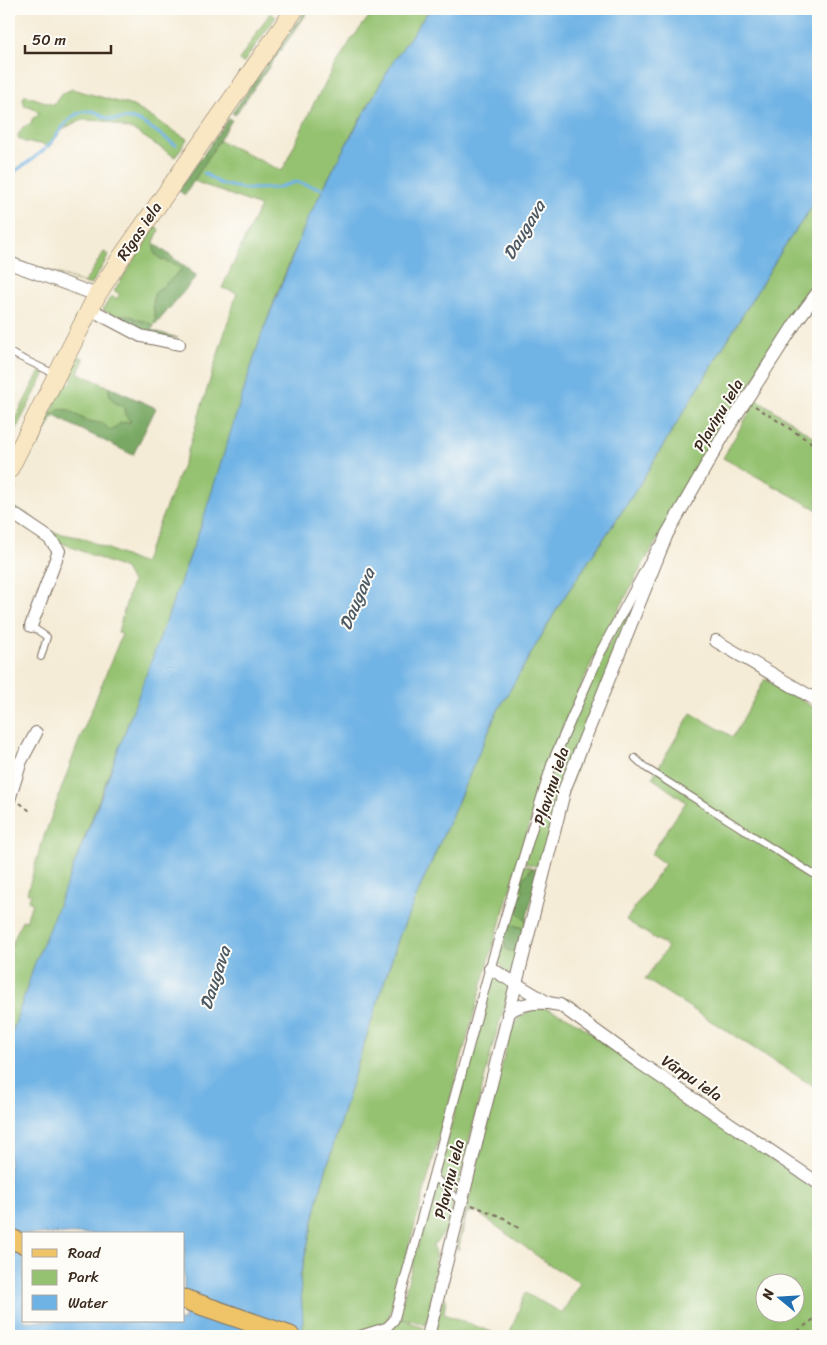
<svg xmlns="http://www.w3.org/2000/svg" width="827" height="1345" viewBox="0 0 827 1345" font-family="Sriracha,sans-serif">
  <rect width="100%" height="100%" fill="#fdfcf7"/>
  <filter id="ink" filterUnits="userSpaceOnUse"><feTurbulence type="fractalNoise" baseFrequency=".02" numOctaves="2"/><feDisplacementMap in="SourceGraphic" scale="10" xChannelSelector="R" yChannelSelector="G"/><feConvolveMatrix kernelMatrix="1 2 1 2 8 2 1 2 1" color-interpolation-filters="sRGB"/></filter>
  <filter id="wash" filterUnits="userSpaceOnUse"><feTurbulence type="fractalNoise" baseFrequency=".0096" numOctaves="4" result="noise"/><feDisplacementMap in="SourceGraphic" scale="20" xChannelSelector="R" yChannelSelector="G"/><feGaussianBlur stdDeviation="1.12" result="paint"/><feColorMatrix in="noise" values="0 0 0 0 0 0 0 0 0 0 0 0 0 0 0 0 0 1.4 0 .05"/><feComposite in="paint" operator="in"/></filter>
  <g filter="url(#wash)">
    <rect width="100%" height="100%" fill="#f5ecd7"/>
    <!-- green -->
    <g fill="#95c271" stroke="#687648" fill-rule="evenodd">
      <path d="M375,9H430C359,110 301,221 261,338C239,402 222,467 199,531C166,625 131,718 95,810C66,888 35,964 9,1042V952L22,920L26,921L32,903L28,901L31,894L27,893L41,845L77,746L122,634L118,632L132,582L125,569L57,541L9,505L28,515L47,531L83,538L143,564L186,457L237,293L222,288L260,206L194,181L218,140L282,171L315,101L351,40Z"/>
      <path d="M270,13L276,17L243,63L239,60Z"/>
      <path d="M72,89L133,106L187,139L175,157L135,131L105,121L80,120L63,129L49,147C40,141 29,146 19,139L18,135L23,127L32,123V119L39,114L32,107L24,105L23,99L25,95L54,105L61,94Z"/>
      <path d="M818,198V283L796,310L643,564L594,657L551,755L492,949L387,1324C356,1335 335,1342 303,1330L300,1278L321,1187L358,1062L400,934L496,714L561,602L633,495L784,247Z"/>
      <path d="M156,226L159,230L154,242L156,255C163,261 176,263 181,270L165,286L160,288L153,307L156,319L154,326C147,320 139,322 132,316L121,319L103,310L111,296L116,299L120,294L114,291Z"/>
      <path d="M104,252L109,255L91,285L9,258L84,283Z"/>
      <path d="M80,356L84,359L78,373L109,387L114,402L125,407L131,422H125L111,431C99,422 81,421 69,410L52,414L48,418L66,382L70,384L73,379L69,376Z"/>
      <path d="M40,371L45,373L10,441L9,431Z"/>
      <path d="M757,399L818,440V510L723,458Z"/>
      <path d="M649,568L540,867L525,863L557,757L596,669Z"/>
      <path d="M765,679L818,710V1089L645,979L668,947L626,920L665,864L651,854L686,802L652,778L691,713L733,737Z"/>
      <path d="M524,865L533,868L529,870L524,891L516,902L517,911L526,921L524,928L512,925L506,929Z"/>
      <path d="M504,941L506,949L517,954L512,975L507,973L498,963Z"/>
      <path d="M497,978L507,983L508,995L493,1044L456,1194L441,1177L440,1165L489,988L492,980Z"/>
      <path d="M545,1008L568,1017L818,1192V1336H509L525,1293L562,1313L580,1283L547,1263L477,1212H467L458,1250L457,1248L510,1032C517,1016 527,1009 545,1008ZM764,1282H794V1312H764Z"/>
      <path d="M435,1182L445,1190L454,1203L447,1230L433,1245L436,1259L433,1283L435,1290L426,1325L402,1317L400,1311Z"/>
      <path d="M446,1298L444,1314L502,1336H434L443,1299Z"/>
      <path d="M397,1316L424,1328L421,1335L407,1331L405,1335L404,1332L393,1333L392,1336H361Z"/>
    </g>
    <!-- forest -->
    <g fill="#78a863" stroke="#5a6940">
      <path d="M307,9H310L235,115L232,113Z"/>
      <path d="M229,118L232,120L185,195L179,191L181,187Z"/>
      <path d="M155,244L197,276L156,324L153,304L154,294L181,270C174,259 149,263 155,244Z"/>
      <path d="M123,314L141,321H146L154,326L151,330L178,338L152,336L121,319Z"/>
      <path d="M109,387L156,408L133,455L54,416L37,447L35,446L48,418L60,409L69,410L86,421L102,423L111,431L120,423L131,422L125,415L124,407C115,403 108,399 109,387Z"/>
      <path d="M533,868L539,870L526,921L516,911V902L524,891L521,887L523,878Z"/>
      <path d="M512,925L524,928L517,954L506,949L504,941L506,929Z"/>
    </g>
    <!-- water -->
    <path fill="#6fb3e5" stroke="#556e82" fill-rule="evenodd" d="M430,9H818V198L784,247L633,495L561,602L496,714L400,934L358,1062L321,1187L300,1277L303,1320L302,1336H9V1042L35,963L96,810L200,529L261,336L308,218L342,152L394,60ZM24,1234H184V1321H24Z"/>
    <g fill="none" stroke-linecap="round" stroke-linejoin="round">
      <!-- stream -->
      <g stroke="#6fb3e5" stroke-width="3">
        <path d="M204,173L221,184L246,189L276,188L296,182L323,189"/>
        <path d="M9,175C23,166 37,157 49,145C61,132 69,111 89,111C99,110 101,118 110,119C118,121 125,117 133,119C148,123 162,137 176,145"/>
      </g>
    </g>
  </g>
  <g filter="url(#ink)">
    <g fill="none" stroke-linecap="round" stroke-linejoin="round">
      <defs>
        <g id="service">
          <path d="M9,352L55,374"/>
          <path d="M31,626L47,637L41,657"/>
          <path d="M635,758L646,768L818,877"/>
          <path d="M434,1176L460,1202"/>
        </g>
        <path id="pedestrian" d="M358,1336L387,1327L394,1320L490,968L552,763L599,655L657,548"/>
        <g id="minor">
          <path d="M9,263L97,295"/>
          <path d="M90,309L141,336L179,344"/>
          <path d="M9,511L49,538L59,551L31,626"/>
          <path d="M716,641L818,701"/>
          <path d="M9,800L21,761L36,733"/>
          <path d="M490,968L548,1003L560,1005L640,1063L818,1183"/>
          <path d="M508,1013C520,1003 534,1002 548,1003"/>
          <path d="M428,1336L565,788L667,534L726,431L798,319L818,292"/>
        </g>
        <path id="secondary" d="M9,470L97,295L120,259L295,9"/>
        <g id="primary">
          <path d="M9,1238L24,1244"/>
          <path d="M184,1299L290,1336"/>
        </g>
      </defs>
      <!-- service casing -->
      <use href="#service" stroke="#7c6e5f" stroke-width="8"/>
      <!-- pedestrian casing -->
      <use href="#pedestrian" stroke="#7c6e5f" stroke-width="11"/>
      <!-- minor casing -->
      <use href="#minor" stroke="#7c6e5f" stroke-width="14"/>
      <!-- secondary casing -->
      <use href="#secondary" stroke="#7c6e5f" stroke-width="19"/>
      <!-- primary casing -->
      <use href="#primary" stroke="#7c6e5f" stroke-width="21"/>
      <!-- path -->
      <g stroke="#7c6e5f" stroke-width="2" stroke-dasharray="4 4" stroke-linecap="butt">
        <path d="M755,406L818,447"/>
        <path d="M9,492L13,483"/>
        <path d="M20,803L30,811"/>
        <path d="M472,1205L504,1218L521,1230"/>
        <path d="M304,1334L312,1336"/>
        <path d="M407,1336L408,1333L417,1336"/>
        <path d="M791,1336L818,1316"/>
      </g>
      <!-- service -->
      <use href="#service" stroke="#fff" stroke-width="6"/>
      <!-- pedestrian -->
      <use href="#pedestrian" stroke="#fff" stroke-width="9"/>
      <!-- minor -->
      <use href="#minor" stroke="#fff" stroke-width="12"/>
      <!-- secondary -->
      <use href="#secondary" stroke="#f9e7c3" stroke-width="18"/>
      <!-- primary -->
      <use href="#primary" stroke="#efc469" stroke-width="19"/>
    </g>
  </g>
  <g text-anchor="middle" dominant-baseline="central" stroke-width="4" stroke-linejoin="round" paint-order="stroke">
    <!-- street labels -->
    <g font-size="16" fill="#3b2a1e" stroke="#fdfcf7">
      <text transform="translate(139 231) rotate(-56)">Rīgas iela</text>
      <text transform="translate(718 415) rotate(-59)">Pļaviņu iela</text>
      <text transform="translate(551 786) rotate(-72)">Pļaviņu iela</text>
      <text transform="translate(692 1078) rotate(34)">Vārpu iela</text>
      <text transform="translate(449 1179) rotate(-76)">Pļaviņu iela</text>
    </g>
    <!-- water labels -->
    <g font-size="18" font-style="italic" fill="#4d5a64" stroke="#fdfcf7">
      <text transform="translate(524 230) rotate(-59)">Daugava</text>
      <text transform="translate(357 599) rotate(-67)">Daugava</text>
      <text transform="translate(215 978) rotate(-72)">Daugava</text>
    </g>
  </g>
  <!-- margin -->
  <rect width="827" height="1345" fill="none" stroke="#fdfcf7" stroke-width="30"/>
  <!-- legend -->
  <rect x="22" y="1232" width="162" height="90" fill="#fdfcf7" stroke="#afa8a0"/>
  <rect x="32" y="1249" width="25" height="8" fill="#efc469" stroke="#afa8a0"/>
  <text x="68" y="1258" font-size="15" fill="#3b2a1e">Road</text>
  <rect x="32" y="1270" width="25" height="15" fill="#95c271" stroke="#afa8a0"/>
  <text x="68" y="1282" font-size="15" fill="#3b2a1e">Park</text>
  <rect x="32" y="1295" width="25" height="15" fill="#6fb3e5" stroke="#afa8a0"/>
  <text x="68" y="1308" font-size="15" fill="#3b2a1e">Water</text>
  <!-- north arrow -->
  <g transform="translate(780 1298) rotate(288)"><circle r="24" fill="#fdfcf7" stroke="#afa8a0"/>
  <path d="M0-4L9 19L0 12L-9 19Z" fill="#1f6fb2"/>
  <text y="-8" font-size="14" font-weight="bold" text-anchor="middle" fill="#3b2a1e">N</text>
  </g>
  <!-- scale -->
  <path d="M25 45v8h86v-8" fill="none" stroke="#3b2a1e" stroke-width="2.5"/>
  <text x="32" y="45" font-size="15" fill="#3b2a1e" stroke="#fdfcf7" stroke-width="4" paint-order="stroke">50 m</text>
</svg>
